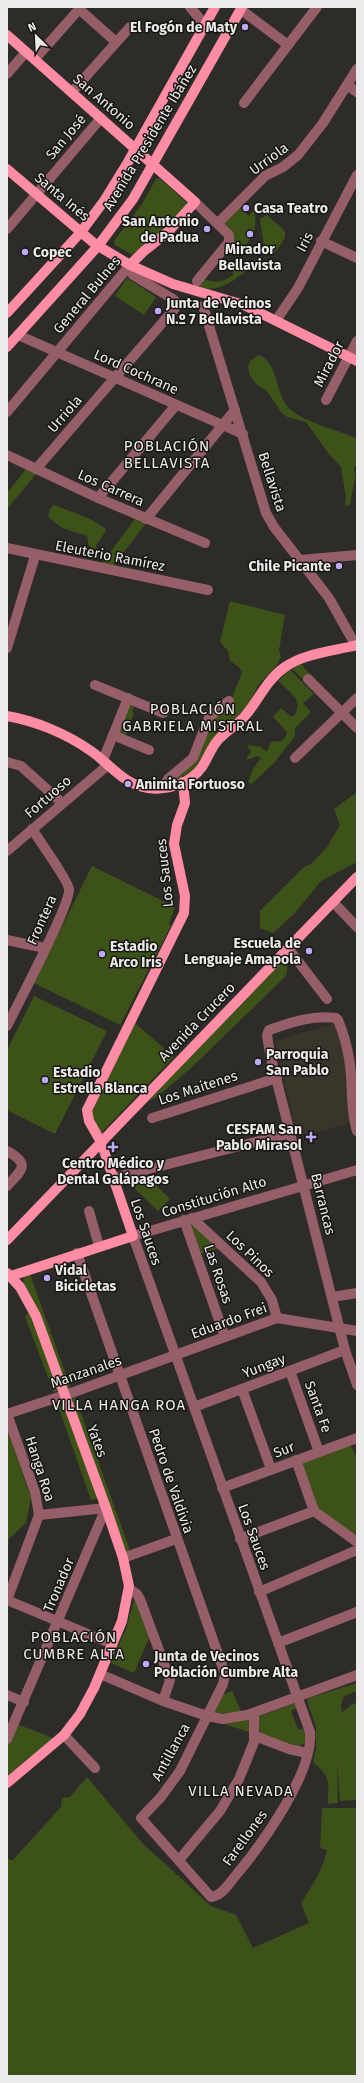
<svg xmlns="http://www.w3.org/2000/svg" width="364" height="2083" viewBox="0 0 364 2083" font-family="'Fira Sans',sans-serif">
  <rect width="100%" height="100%" fill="#2e2c29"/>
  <!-- built -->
  <path fill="#39352b" d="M336,1023L344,1044L352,1123L297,1137L275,1041Z"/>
  <!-- green -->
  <g fill="#3d5218">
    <path d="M159,178L186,202L188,206L165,230L133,255L115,245L114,241L142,204L156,179Z"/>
    <path d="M239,206L249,216L254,210C259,231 250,241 237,255L228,248L223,222Z"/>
    <path d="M267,215C285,233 295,229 273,254H267L265,252L260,219Z"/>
    <path d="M255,260H261V262C241,272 224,295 200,287L198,284L205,279C215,284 224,282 233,275V270L237,267L243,269Z"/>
    <path d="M127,278L156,297L144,315L115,296Z"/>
    <path d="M259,355C280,364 274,394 290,409C308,425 336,428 357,439V464L354,468L355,477L350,505L345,506L346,498L341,467L328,453L306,422L287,417L281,412L267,391L256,384L250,376L248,367L250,361Z"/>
    <path d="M26,469L36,474L7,509V493Z"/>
    <path d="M54,505L88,518L105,528L106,531L96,545L97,550L89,546L87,536L62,528L48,517L50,509Z"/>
    <path d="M135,519L146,523L111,569L99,567Z"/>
    <path d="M230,601L285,615L279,650L281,657L277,665L259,684L246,708L216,736L193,771L171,782L212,720L232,702C233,690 239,683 242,672L238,666L230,661L228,651L220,642Z"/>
    <path d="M301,664L311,675L305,681L292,669Z"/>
    <path d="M290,670L314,694L303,703L311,712L295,728V736L274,763L252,784L248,782L253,769L261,758L257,756L247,760V758L251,752L247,745L261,747L267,752L271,742L282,741L287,734L286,731L273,717L281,708L290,716H294C305,700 289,692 278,681Z"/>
    <path d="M130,703L135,704L132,712L134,713L125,737L119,732Z"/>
    <path d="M357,792V862L321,881L295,913L273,933L260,928V911L303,868L312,863L327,847L340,825L334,809Z"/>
    <path d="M92,866L175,907L169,924L171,926L120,1025L34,983Z"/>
    <path d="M283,957L288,963L286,976L191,1068L157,1097L147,1102Z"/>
    <path d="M34,996L107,1031L55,1134L7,1110V1050Z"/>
    <path d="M135,1023L174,1057L101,1133L93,1120L92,1111Z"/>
    <path d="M146,1175L170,1199L158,1211L133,1187Z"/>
    <path d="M193,1222L221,1248L199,1254L187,1224Z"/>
    <path d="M30,1274L71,1389L67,1388L23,1285L24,1278Z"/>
    <path d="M28,1313L31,1315L58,1390L54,1393L25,1317Z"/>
    <path d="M73,1397H75L131,1553L126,1552L72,1403Z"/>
    <path d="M63,1402L98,1498L91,1500L57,1403Z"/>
    <path d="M7,1427L31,1498L26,1523L9,1539L7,1551Z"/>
    <path d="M350,1444L357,1459V1538L319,1511L301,1463Z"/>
    <path d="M135,1597L150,1636L134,1673L111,1663L126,1629Z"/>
    <path d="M357,1683V1691L344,1696L341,1705L342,1713L352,1704L357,1703V1800L340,1801L337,1762L338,1803L328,1804C328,1781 332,1778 313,1762L316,1748V1727L307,1701L309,1698Z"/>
    <path d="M232,1691L241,1711L228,1714L213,1712L222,1695Z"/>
    <path d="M296,1703L298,1708L291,1711L298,1729L306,1730V1741L304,1744L298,1746L262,1736L259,1729L258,1719L260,1716Z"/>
    <path d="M250,1719L252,1733L221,1723Z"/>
    <path d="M17,1724L53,1738L7,1776V1746Z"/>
    <path d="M87,1777L144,1845L161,1860L211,1906L236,1915L253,1948L309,1923L301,1903C312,1886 323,1870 327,1850L320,1848L322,1808H357V2076H7V1859L13,1860L61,1807L62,1798L70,1797Z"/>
  </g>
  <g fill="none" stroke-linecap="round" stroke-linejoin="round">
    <!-- minor -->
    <g stroke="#955e69" stroke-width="10">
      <path d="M190,7L205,25"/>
      <path d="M79,9L116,42"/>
      <path d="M240,9L288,45"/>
      <path d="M35,59L81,7"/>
      <path d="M7,74L26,52"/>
      <path d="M348,86L357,92"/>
      <path d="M72,92L130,27"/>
      <path d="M244,103L317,7"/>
      <path d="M195,202L229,235V242L197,281"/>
      <path d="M218,223L265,176L283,167L298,155L323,123L357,69"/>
      <path d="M7,229L101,118"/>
      <path d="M321,241L357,258"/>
      <path d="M203,306L266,513L274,527L329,598L356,646"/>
      <path d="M277,319L298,288L357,175"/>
      <path d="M18,335L243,434"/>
      <path d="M326,400L357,341"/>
      <path d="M7,412L130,265"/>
      <path d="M7,455L98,498L205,543"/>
      <path d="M36,469L176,307L177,303L173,299L133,275L130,265"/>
      <path d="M98,498L176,405"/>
      <path d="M146,519L235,410"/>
      <path d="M7,548L208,590"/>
      <path d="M300,560L357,555"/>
      <path d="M7,648L35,556"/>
      <path d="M308,679L357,728"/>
      <path d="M95,685L163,713"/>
      <path d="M113,735L149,750"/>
      <path d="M295,758L357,698"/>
      <path d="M103,760L128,698"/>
      <path d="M7,762L21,766L62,803"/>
      <path d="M162,788L168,779L193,758L209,717L229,701"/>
      <path d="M7,851L108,765"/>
      <path d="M333,902L357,927"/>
      <path d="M7,940L45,948"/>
      <path d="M288,948L327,999"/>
      <path d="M7,1026C17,1006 71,903 69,889C68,880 39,840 32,829"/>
      <path d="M152,1118L277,1078"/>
      <path d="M357,1131C350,1110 353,1087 350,1065C348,1050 344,1034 338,1020L336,1018C312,1015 292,1022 269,1030L267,1035L270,1054L345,1350L357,1385"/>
      <path d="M7,1151C31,1164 22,1170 7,1186"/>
      <path d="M113,1178L291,1133"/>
      <path d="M89,1211L99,1246"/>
      <path d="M192,1218L261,1282L272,1300L277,1318"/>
      <path d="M184,1220L225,1337"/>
      <path d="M77,1253L225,1674L223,1684L180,1771L161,1797L141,1818L211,1897C222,1896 230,1882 237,1874C262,1844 314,1772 310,1732L133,1236L357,1170"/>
      <path d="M332,1297L357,1293"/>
      <path d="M290,1371L319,1452"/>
      <path d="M242,1389L271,1469"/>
      <path d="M194,1407L345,1350"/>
      <path d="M7,1414L74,1392L277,1318L357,1331"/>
      <path d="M7,1414L35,1492L39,1515L7,1600"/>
      <path d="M296,1460L314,1511L357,1542"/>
      <path d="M222,1488L357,1438"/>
      <path d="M240,1539L314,1511"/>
      <path d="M123,1558L176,1539"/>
      <path d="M129,1589L137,1594L140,1599L170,1680L163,1701"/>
      <path d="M259,1592L357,1550"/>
      <path d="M7,1600L112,1644"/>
      <path d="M278,1643L357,1612"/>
      <path d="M100,1674L163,1701L207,1716L223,1719L247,1715L357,1675"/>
      <path d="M7,1695L24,1702"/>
      <path d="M64,1735L95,1768"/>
      <path d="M255,1736L289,1749L307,1753"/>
      <path d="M7,1739L106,1508L39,1515"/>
      <path d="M179,1860L220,1811L239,1779L254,1742V1713"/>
    </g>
    <!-- major -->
    <g stroke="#fd8ca4" stroke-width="10">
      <path d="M7,35L195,202L168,232L144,251L130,265"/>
      <path d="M7,169L95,244L130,265L173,284L244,305L357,361"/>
      <path d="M7,313L81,232L104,201L128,162L215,7"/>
      <path d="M7,347L98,246L133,199L242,7"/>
      <path d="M7,716C36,721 67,734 91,751C110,764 124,785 148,788C167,791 191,783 202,767C208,758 211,748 218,740C226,731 237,725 245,716C259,700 266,680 285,667C305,653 334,651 357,645"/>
      <path d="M7,1240L357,877"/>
      <path d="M7,1273L20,1287L36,1316L106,1508L123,1558L129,1586L122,1621L94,1688L80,1714L64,1735L7,1783"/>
      <path d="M11,1276L133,1236L101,1142L89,1121L87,1110L184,913L185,896L174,844L177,825L185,803L183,782"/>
    </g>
  </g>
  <!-- markers -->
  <g fill="#bcaaf6" stroke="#161513" stroke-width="1.5">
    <circle cx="245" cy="27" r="4"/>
    <circle cx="246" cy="208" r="4"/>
    <circle cx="207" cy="229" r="4"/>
    <circle cx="250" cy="234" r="4"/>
    <circle cx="25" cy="252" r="4"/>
    <circle cx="158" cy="311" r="4"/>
    <circle cx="339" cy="566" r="4"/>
    <circle cx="128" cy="784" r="4"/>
    <circle cx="309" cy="951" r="4"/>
    <circle cx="102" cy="954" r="4"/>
    <circle cx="258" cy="1062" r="4"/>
    <circle cx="45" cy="1080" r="4"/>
    <path d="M309 1131h4v4h4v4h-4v4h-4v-4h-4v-4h4z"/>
    <path d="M111 1141h4v4h4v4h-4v4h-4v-4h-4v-4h4z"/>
    <circle cx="47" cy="1278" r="4"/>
    <circle cx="146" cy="1664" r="4"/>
  </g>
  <g text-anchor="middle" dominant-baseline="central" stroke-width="3" stroke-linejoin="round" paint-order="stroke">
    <!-- poi labels -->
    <g font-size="14" font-weight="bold" fill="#edebe9" stroke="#161513" text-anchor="start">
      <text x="237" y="27" text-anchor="end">El Fogón de Maty</text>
      <text x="254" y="208">Casa Teatro</text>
      <text x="199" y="221" text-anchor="end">San Antonio<tspan x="199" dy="16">de Padua</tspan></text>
      <text x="250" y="249" text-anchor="middle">Mirador<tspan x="250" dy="16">Bellavista</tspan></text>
      <text x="33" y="252">Copec</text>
      <text x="166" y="303">Junta de Vecinos<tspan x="166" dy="16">N.º 7 Bellavista</tspan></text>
      <text x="331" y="566" text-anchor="end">Chile Picante</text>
      <text x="136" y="784">Animita Fortuoso</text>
      <text x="301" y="943" text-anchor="end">Escuela de<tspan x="301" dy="16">Lenguaje Amapola</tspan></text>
      <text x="110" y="946">Estadio<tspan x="110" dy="16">Arco Iris</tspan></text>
      <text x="266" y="1054">Parroquia<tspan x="266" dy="16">San Pablo</tspan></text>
      <text x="53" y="1072">Estadio<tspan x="53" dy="16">Estrella Blanca</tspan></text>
      <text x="302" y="1129" text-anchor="end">CESFAM San<tspan x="302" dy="16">Pablo Mirasol</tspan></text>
      <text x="113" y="1163" text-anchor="middle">Centro Médico y<tspan x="113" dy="16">Dental Galápagos</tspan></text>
      <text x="55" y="1270">Vidal<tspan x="55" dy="16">Bicicletas</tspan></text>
      <text x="154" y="1656">Junta de Vecinos<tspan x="154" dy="16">Población Cumbre Alta</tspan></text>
    </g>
    <!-- street labels -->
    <g font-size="14" fill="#edebe9" stroke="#161513">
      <text transform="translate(104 102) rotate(41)">San Antonio</text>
      <text transform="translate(66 137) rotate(-50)">San José</text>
      <text transform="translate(150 138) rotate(-59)">Avenida Presidente Ibáñez</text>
      <text transform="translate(269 159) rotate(-36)">Urriola</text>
      <text transform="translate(62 197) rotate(40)">Santa Inés</text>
      <text transform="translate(305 242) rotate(-63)">Iris</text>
      <text transform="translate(87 295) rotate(-50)">General Bulnes</text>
      <text transform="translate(329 364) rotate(-63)">Mirador</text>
      <text transform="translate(136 372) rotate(24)">Lord Cochrane</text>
      <text transform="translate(65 414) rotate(-49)">Urriola</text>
      <text transform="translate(272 482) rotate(72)">Bellavista</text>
      <text transform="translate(111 488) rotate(24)">Los Carrera</text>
      <text transform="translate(110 556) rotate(11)">Eleuterio Ramírez</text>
      <text transform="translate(48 797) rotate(-41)">Fortuoso</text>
      <text transform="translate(165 873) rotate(-96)">Los Sauces</text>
      <text transform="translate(42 920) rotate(-66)">Frontera</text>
      <text transform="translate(197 1022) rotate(-46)">Avenida Crucero</text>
      <text transform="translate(198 1088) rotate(-18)">Los Maitenes</text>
      <text transform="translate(214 1197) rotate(-17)">Constitución Alto</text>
      <text transform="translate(323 1204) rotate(76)">Barrancas</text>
      <text transform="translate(146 1232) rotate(71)">Los Sauces</text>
      <text transform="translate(250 1254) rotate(44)">Los Pinos</text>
      <text transform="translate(218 1274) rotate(71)">Las Rosas</text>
      <text transform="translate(229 1321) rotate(-20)">Eduardo Frei</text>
      <text transform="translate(264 1366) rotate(-21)">Yungay</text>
      <text transform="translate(86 1372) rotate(-19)">Manzanales</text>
      <text transform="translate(318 1407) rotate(70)">Santa Fe</text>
      <text transform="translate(97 1441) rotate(70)">Yates</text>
      <text transform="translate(284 1450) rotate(-21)">Sur</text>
      <text transform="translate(40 1469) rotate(72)">Hanga Roa</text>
      <text transform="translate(171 1481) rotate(71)">Pedro de Valdivia</text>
      <text transform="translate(254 1537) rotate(70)">Los Sauces</text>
      <text transform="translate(59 1585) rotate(-67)">Tronador</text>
      <text transform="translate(171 1752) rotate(-61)">Antillanca</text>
      <text transform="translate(245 1838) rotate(-54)">Farellones</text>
    </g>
    <!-- neighbourhood labels -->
    <g font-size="15" letter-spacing="1" fill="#edebe9" stroke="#161513">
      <text x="167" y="446">POBLACIÓN<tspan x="167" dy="17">BELLAVISTA</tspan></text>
      <text x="193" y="709">POBLACIÓN<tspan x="193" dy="17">GABRIELA MISTRAL</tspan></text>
      <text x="119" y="1405">VILLA HANGA ROA</text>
      <text x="74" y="1637">POBLACIÓN<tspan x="74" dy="17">CUMBRE ALTA</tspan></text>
      <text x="241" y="1791">VILLA NEVADA</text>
    </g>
  </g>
  <!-- border -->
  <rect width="364" height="2083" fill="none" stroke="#edebe9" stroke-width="16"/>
  <!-- north arrow -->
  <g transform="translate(36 36) rotate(336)" stroke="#161513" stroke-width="3" paint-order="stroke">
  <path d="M0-3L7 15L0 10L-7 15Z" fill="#edebe9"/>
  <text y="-6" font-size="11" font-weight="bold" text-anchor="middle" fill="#edebe9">N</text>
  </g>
</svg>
